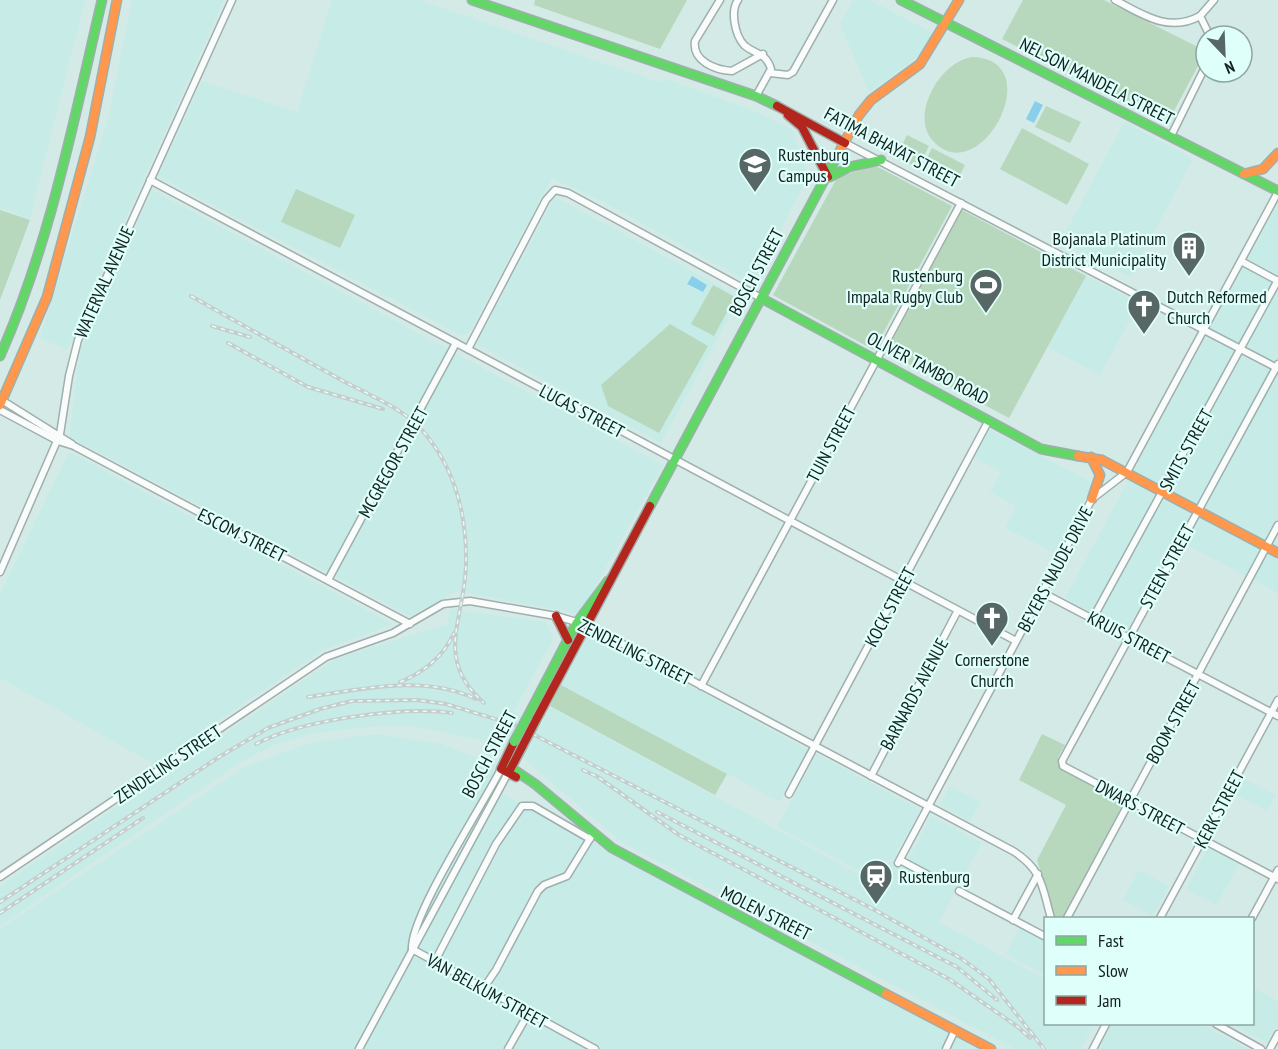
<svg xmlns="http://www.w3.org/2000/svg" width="1278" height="1049" viewBox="0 0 1278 1049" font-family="'PT Sans Narrow',sans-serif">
  <rect width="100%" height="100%" fill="#d4eae7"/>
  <!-- built -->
  <g fill="#c7ece7">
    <path d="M0,0H85L30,218L0,208Z"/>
    <path d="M132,0H224L67,350L40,338L109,115Z"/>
    <path d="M332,0H419L656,81L661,83L663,78L757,112L792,129L808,177L752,284L600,200L552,178L469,333L462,336L158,176L202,81L297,112Z"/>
    <path d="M853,0H870L934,34L916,58L869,92L840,24Z"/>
    <path d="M1124,122L1193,159L1130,277L1061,241Z"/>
    <path d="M152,190L663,465L580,614L456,591L410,616L69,437L80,351Z"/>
    <path d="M555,197L740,297L661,443L476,344Z"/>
    <path d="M1278,202V593L1177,540L1127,632L1065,598Z"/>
    <path d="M1086,276L1139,303L1100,375L1047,347Z"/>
    <path d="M989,429L1093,483L1056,554L1005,528L1016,506L990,492L1001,472L974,458Z"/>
    <path d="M69,452L393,624L321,651L154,764L0,678V594Z"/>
    <path d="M450,609L546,622L553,639L513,712L541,725L550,707L864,877L893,860L905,866L931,816L982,843L939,922L1045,979L1046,1024H1094L1081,1049H1015L623,843L525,760L486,741L413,726H376L309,734L275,745L242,761L0,926V886L335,659L447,624Z"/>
    <path d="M591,632L808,750L780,802L561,685Z"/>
    <path d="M378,734L442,744L498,766L488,786L977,1049H0V929L245,767L312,742Z"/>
    <path d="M817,754L920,810L894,857L866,874L777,827Z"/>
    <path d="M1243,778L1276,795L1267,811L1234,794Z"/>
    <path d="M950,786L981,802L970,821L940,805Z"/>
    <path d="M1208,848L1239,864L1216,905L1186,889Z"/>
    <path d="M1139,870L1169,886L1153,916L1123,900Z"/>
    <path d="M1020,927L1045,941V975L1006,954Z"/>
    <path d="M1253,987L1278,1001V1026L1269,1043L1231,1024H1252Z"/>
    <path d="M1111,1024H1200L1248,1049H1099Z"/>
  </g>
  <!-- green -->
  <g fill="#b7d8bd">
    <path d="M535,0H687L660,49L534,5Z"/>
    <path d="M1023,0H1104L1206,51L1168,122L1002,39Z"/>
    <path d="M973,57C1050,60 980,192 933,141C909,115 941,60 973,57Z"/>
    <path d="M1046,106L1081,122L1070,143L1035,127Z"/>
    <path d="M1022,128L1089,164L1067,205L1000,169Z"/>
    <path d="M907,135L929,146L918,168L896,157Z"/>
    <path d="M932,148L965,165L954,187L921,170Z"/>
    <path d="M876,166L952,206L874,350L773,295L838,176Z"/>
    <path d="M296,189L355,215L340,248L281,222Z"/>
    <path d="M0,210L30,220L0,300Z"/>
    <path d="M962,210L1086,276L1009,418L886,352Z"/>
    <path d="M713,285L735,297L714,336L691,324Z"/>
    <path d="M670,324L708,346L659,433L608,406L601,385Z"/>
    <path d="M561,685L727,774L715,795L550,706Z"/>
    <path d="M1042,734L1065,745L1058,757L1060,768L1124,802L1063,918H1055L1037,860L1066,805L1019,780Z"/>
  </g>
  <!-- water -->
  <g fill="#88cfec">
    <path d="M1035,101L1043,105L1034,123L1026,119Z"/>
    <path d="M692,276L707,285L703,292L687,284Z"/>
  </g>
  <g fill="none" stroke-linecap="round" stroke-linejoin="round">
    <defs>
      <g id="street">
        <path d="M720,0L695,41C692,61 715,70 732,71L763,54"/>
        <path d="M738,0C730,11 735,35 744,45C755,55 766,52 771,69L756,96"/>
        <path d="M1115,0C1143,15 1169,33 1200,16"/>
        <path d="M1210,36L1200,16L1214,0"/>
        <path d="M770,73L788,75L793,72L833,0"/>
        <path d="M1171,136L1206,65"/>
        <path d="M845,143L1277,368"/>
        <path d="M150,180L1016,641"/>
        <path d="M1241,261L1278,281"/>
        <path d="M468,349L546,200L555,190L568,193L761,298"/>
        <path d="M1278,364L1062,761L1063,766L1278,879"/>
        <path d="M0,399L72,444"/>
        <path d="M0,410L58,441L74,446L410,624"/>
        <path d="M0,572L60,434L69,376L78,340L232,0"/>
        <path d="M328,580L456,343"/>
        <path d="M1043,593L1278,716"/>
        <path d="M1093,618L1278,280"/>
        <path d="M701,686L961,203"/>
        <path d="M871,776L957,612"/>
        <path d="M789,794L989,420"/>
        <path d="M900,860L928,875"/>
        <path d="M898,863L1092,499L1127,472L1278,192"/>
        <path d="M0,877L326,657L393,633L443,604L470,601L556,616L587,625L1013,851C1043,870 1042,887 1051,918"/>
        <path d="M959,891L1046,937"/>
        <path d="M1067,918L1278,525"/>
        <path d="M1160,918L1278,700"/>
        <path d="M1252,918L1278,870"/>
        <path d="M1013,920L1038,874"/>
        <path d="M412,949L595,1049"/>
        <path d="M412,949C410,916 483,805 501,769"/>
        <path d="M434,963L496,844L522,806H533L590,839"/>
        <path d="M483,989L496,970L538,891L544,885L567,876L591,837"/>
        <path d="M1216,1024L1261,1049"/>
        <path d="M359,1049L508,773"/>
        <path d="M508,1049L528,1014"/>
        <path d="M946,1049L955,1030"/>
        <path d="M1093,1049L1106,1024"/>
        <path d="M1270,1049L1278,1034"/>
      </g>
      <g id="fast">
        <path d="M472,0L756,96L777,106"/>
        <path d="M901,0L1278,191"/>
        <path d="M830,177L849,167L881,160"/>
        <path d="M761,298L1041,449L1078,456"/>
        <path d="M0,356C50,244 74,119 102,0"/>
        <path d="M650,506L836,158"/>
        <path d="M528,716L576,624L608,581"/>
        <path d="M504,763L535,784L612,848L886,994"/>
      </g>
      <g id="slow">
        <path d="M836,158L859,115L871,100L920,64L959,0"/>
        <path d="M1244,174L1263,169L1278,153"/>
        <path d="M0,405L47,297L90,137L117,0"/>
        <path d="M1078,456L1102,460L1278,553"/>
        <path d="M1091,457L1100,475L1092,499"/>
        <path d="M886,994L991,1049"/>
      </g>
      <g id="jam">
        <path d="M777,106L845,143"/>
        <path d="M788,115L802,127L828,177"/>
        <path d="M556,616L568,640"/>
        <path d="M536,720L650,506"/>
        <path d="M514,742L501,769L516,777"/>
        <path d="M510,770L522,747"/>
      </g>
    </defs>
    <!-- street casing -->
    <use href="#street" stroke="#9eafad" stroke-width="9"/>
    <!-- fast casing -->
    <use href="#fast" stroke="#9eafad" stroke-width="11"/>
    <!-- slow casing -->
    <use href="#slow" stroke="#9eafad" stroke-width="11"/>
    <!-- jam casing -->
    <use href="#jam" stroke="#9eafad" stroke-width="11"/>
    <!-- street -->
    <use href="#street" stroke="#f9fcfb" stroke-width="6"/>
    <!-- fast -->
    <use href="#fast" stroke="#63d668" stroke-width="8"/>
    <!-- slow -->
    <use href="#slow" stroke="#ff974d" stroke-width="8"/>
    <!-- jam -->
    <use href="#jam" stroke="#b3261e" stroke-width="8"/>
    <defs>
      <g id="rail">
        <path d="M191,296C242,325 293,353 345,382C368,394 405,410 422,430C455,468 467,514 466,564C465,620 433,658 484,703"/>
        <path d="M212,326L250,337"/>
        <path d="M228,343L308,387L383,409"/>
        <path d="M400,682C423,673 444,656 454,633"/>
        <path d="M308,697C363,689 424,674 476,699"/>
        <path d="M256,744C300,720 403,706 452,713"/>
        <path d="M583,770L598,777L679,835L949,979L1018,1027L1030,1038"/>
        <path d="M657,812L957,967L997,1000"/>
        <path d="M0,902L219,757L268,728L320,709L352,701L417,700L446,704L515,725L873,909L962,959L989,979L1044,1049"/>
        <path d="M0,913L143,818"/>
      </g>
    </defs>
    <!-- rail casing -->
    <use href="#rail" stroke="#c6cdcc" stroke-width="4"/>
    <!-- rail -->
    <use href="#rail" stroke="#dffffa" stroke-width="1.5" stroke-dasharray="4.5" stroke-linecap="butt"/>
    <defs>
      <path id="fast-bridge" d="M514,742L528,716"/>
      <path id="jam-bridge" d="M522,747L536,720"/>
    </defs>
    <!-- fast-bridge casing -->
    <use href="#fast-bridge" stroke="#9eafad" stroke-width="11" stroke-linecap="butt"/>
    <!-- jam-bridge casing -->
    <use href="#jam-bridge" stroke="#9eafad" stroke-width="11" stroke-linecap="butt"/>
    <!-- fast-bridge -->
    <use href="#fast-bridge" stroke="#63d668" stroke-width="8"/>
    <!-- jam-bridge -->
    <use href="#jam-bridge" stroke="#b3261e" stroke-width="8"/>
  </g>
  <!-- icons -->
  <defs>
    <symbol id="university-pin" viewBox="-11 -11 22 30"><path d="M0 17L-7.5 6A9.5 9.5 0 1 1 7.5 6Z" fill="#566765" stroke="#dffffa"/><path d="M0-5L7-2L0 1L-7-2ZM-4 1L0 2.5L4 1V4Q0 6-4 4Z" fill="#fff"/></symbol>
    <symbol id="building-pin" viewBox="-11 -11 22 30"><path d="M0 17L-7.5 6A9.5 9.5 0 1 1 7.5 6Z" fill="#566765" stroke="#dffffa"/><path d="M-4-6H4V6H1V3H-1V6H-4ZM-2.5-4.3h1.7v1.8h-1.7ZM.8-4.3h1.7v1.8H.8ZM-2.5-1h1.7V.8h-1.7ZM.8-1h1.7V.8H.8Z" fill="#fff"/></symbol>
    <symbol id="stadium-pin" viewBox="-11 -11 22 30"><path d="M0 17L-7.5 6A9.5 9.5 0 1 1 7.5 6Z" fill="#566765" stroke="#dffffa"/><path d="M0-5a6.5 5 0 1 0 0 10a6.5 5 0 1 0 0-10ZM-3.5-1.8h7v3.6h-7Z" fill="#fff"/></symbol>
    <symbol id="church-pin" viewBox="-11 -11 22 30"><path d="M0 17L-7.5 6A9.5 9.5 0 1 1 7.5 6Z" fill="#566765" stroke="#dffffa"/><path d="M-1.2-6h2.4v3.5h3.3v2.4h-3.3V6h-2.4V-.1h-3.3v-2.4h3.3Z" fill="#fff"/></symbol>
    <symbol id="station-pin" viewBox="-11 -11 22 30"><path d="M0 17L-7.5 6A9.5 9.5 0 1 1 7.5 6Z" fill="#566765" stroke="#dffffa"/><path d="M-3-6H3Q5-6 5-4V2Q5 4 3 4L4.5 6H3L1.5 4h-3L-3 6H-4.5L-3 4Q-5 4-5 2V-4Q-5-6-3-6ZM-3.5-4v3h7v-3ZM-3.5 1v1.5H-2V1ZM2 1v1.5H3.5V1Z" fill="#fff"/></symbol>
  </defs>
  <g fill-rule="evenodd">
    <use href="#university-pin" x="736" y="145" width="38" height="52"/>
    <use href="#building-pin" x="1170" y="229" width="38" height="52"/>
    <use href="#stadium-pin" x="967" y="266" width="38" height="52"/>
    <use href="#church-pin" x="1125" y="287" width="38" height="52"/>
    <use href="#church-pin" x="973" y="599" width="38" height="52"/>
    <use href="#station-pin" x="857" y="857" width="38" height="52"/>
  </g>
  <g text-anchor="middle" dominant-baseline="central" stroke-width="4.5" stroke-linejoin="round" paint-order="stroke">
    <!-- street labels -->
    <g font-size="18" fill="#12211f" stroke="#dffffa">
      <text transform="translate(1097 81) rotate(27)">NELSON MANDELA STREET</text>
      <text transform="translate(892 147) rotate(28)">FATIMA BHAYAT STREET</text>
      <text transform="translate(756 272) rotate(-62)">BOSCH STREET</text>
      <text transform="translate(104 282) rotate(-66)">WATERVAL AVENUE</text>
      <text transform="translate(928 368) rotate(28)">OLIVER TAMBO ROAD</text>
      <text transform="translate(582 411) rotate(28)">LUCAS STREET</text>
      <text transform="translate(831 444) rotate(-62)">TUIN STREET</text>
      <text transform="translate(1186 450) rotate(-61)">SMITS STREET</text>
      <text transform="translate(393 462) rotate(-61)">MCGREGOR STREET</text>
      <text transform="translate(242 535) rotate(27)">ESCOM STREET</text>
      <text transform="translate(1167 566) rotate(-61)">STEEN STREET</text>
      <text transform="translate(1055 569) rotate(-62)">BEYERS NAUDE DRIVE</text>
      <text transform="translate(890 607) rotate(-62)">KOCK STREET</text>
      <text transform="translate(1129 637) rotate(28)">KRUIS STREET</text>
      <text transform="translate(635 652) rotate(27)">ZENDELING STREET</text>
      <text transform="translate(914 694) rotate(-62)">BARNARDS AVENUE</text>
      <text transform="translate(1173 722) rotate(-61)">BOOM STREET</text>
      <text transform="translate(489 754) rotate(-62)">BOSCH STREET</text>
      <text transform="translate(168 764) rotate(-34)">ZENDELING STREET</text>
      <text transform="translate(1140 807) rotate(28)">DWARS STREET</text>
      <text transform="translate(1219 809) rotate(-62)">KERK STREET</text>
      <text transform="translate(766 913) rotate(27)">MOLEN STREET</text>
      <text transform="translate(487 991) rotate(29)">VAN BELKUM STREET</text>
    </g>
    <!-- poi labels -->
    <g font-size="18" fill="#12211f" stroke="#dffffa" text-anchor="start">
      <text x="778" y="154">Rustenburg<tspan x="778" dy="21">Campus</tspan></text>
      <text x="1166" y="238" text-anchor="end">Bojanala Platinum<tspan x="1166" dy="21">District Municipality</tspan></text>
      <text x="963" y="275" text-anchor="end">Rustenburg<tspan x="963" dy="21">Impala Rugby Club</tspan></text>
      <text x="1167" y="296">Dutch Reformed<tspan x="1167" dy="21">Church</tspan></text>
      <text x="992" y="659" text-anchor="middle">Cornerstone<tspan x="992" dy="21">Church</tspan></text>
      <text x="899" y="876">Rustenburg</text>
    </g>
  </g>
  <!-- legend -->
  <rect x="1044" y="917" width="210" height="108" fill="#dffffa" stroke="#8da6a2" stroke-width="1.5"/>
  <rect x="1056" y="936" width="30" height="9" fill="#63d668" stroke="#8da6a2" stroke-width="1.5"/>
  <text x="1098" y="947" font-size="18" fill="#12211f">Fast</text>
  <rect x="1056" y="966" width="30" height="9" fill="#ff974d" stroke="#8da6a2" stroke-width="1.5"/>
  <text x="1098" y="977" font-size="18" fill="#12211f">Slow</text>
  <rect x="1056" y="996" width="30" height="9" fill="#b3261e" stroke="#8da6a2" stroke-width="1.5"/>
  <text x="1098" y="1007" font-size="18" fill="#12211f">Jam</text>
  <!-- north arrow -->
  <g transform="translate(1224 54) rotate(157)"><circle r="28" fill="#dffffa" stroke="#8da6a2" stroke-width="1.5"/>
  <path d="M0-4.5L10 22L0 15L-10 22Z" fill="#566765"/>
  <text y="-9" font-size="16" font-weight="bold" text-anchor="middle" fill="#12211f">N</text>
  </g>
</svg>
